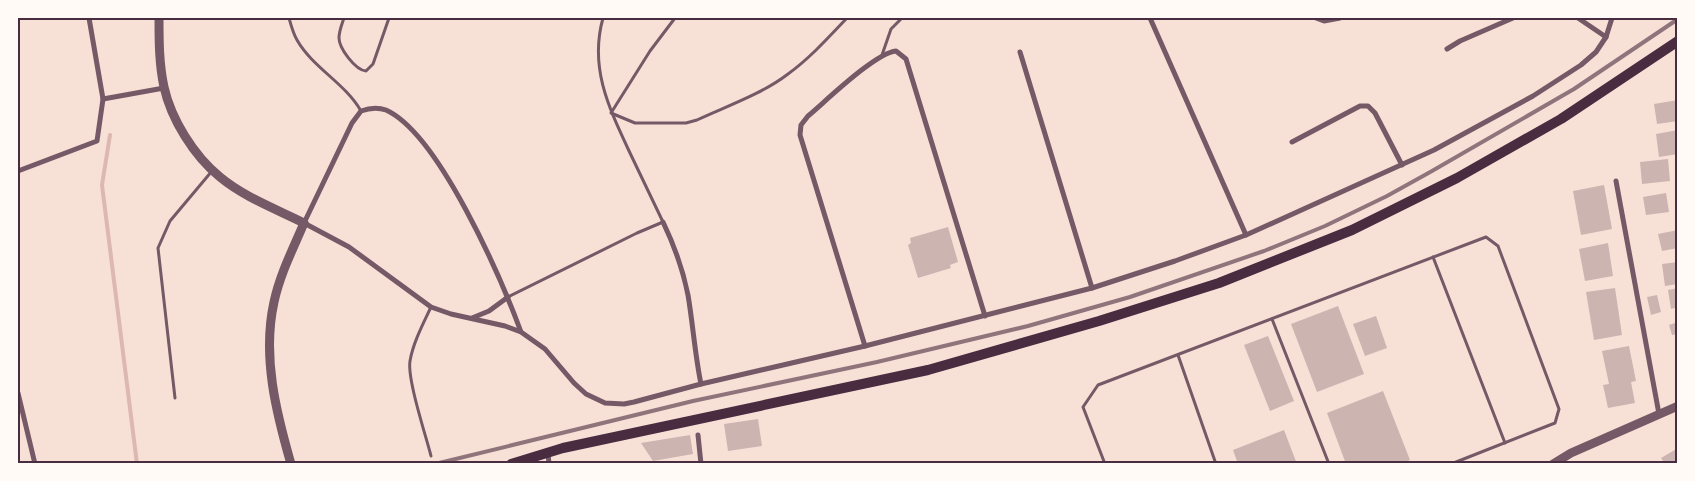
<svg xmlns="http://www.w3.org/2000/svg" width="1695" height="481" viewBox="0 0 1695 481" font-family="'Fira Sans',sans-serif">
  <rect width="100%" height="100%" fill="#f7e1d7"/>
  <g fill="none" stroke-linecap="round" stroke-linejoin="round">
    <!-- stream -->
    <path stroke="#dcb8b0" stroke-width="4" d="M110,135L102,185L137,464"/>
  </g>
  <!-- building -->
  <g fill="#ccb4b1">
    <path d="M1678,100V121L1657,124L1654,104Z"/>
    <path d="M1678,130V154L1659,157L1656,134Z"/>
    <path d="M1668,159L1670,181L1642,184L1640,162Z"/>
    <path d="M1604,185L1612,229L1581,235L1573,191Z"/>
    <path d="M1666,193L1669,212L1646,215L1643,197Z"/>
    <path d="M948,227L958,262L950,265L951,268L918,278L908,245L911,243L910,238Z"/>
    <path d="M1678,230V248L1662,251L1658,234Z"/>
    <path d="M1608,243L1613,276L1585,281L1579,249Z"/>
    <path d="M1678,262V284L1665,286L1662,264Z"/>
    <path d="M1615,288L1622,335L1594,340L1586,292Z"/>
    <path d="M1678,288V307L1671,309L1668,290Z"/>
    <path d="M1657,295L1661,312L1651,315L1647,297Z"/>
    <path d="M1338,306L1364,374L1317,392L1291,324Z"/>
    <path d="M1376,316L1387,348L1365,356L1353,324Z"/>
    <path d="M1678,322V334L1672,335L1669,325Z"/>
    <path d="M1268,336L1294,401L1270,411L1244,345Z"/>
    <path d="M1629,346L1636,381L1631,382L1635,403L1608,408L1603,385L1609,384L1602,351Z"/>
    <path d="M1383,391L1410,460L1400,464H1346L1327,413Z"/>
    <path d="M758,419L762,446L728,451L724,424Z"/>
    <path d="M1284,430L1297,464H1238L1233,450Z"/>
    <path d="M690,435L693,454L653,461L641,443Z"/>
    <path d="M1678,448V464H1665L1661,458Z"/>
  </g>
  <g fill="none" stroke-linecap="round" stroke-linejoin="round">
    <!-- service -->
    <g stroke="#755966" stroke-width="3">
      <path d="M289,18C291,25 293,33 297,40C313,68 345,83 361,111"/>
      <path d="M344,18C342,24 339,31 339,38C339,48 355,70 366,71L373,64L389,18"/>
      <path d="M675,18L650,51L611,113L635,123H686L697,120C727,106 762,94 788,74C810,58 828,38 847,18"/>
      <path d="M882,55L891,29L902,18"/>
      <path d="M1433,257L1505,443"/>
      <path d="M508,297L637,233L663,222C652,199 641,176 630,153C609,108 589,68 603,18"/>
      <path d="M431,307C423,324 413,343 410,361C407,379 426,436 431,456"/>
      <path d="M1272,319L1329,464"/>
      <path d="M1178,355L1216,464"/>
      <path d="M175,398L158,248L170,221L212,171"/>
      <path d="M1105,464L1083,407L1098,385L1486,237L1498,246L1559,409L1555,423L1451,464"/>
    </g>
    <!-- minor -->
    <g stroke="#755966" stroke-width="5">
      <path d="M1150,18L1246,235"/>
      <path d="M1316,18L1324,21L1340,18"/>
      <path d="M1578,18L1606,37"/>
      <path d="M1447,49L1460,41L1513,18"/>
      <path d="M1020,52L1092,288"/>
      <path d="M103,99L164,88"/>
      <path d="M1292,142L1360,106H1368L1375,113L1402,165"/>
      <path d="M18,171L97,141L103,99L89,18"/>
      <path d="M1616,181L1659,414"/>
      <path d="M663,222C674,245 683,270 688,295C693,325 695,355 701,384"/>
      <path d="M472,318L489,311L508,297"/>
      <path d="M521,332C501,278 439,134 386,110C378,107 369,108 361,111L352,123L304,223L349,247L431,307L451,314L505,326L521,332L545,349L574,383L586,394L605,403L624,404L634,402L701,384L865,346L1092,288L1175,261L1246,235L1434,150L1533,96L1581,65L1596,52L1606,37L1612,18"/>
      <path d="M865,346L800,135L801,125L808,116C826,101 875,53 896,51L906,59L985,316"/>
      <path d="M18,393L35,464"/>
      <path d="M698,435L701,464"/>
      <path d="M548,453L549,464"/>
    </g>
    <!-- tertiary -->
    <g stroke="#755966" stroke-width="9">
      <path d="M159,18C159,40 159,64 164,87C171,119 194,156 220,177C244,197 276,209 304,223C293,249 280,274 274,302C262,356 276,412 291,464"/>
      <path d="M1553,464L1571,453L1678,406"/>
    </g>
    <!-- primary -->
    <path stroke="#4a2c40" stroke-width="10" d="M511,464L563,448L928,370L1099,321L1219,283L1352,230L1457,178L1561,119L1678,41"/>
    <!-- rail -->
    <path stroke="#8f747c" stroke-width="4" d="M435,464L693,401L877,362L1028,326L1130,297L1264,251L1325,226L1387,196L1432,171L1574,89L1678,19"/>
  </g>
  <!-- border -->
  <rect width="1695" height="481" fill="none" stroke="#fffaf5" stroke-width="38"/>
  <rect x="19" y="19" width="1657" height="443" fill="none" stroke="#4a2c40" stroke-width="2"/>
</svg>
